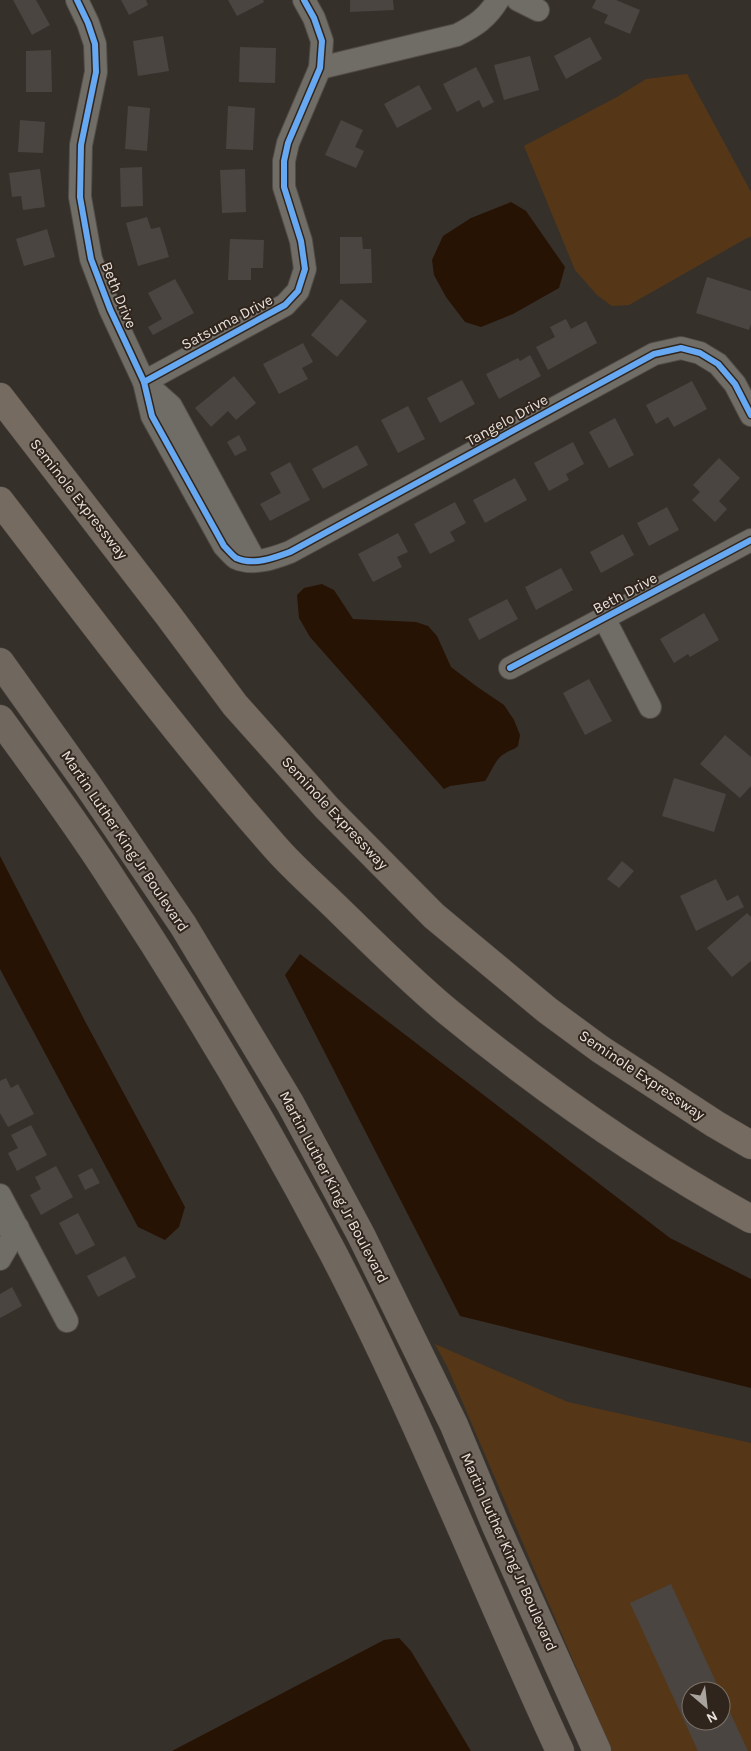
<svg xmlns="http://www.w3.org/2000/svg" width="751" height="1751" viewBox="0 0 751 1751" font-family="Karla,sans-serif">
  <rect width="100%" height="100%" fill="#36302a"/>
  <!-- green -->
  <g fill="#553718" fill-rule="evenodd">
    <path d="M687,74L751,192V237L747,238L629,305L612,306L597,295L575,270L524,146L617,97L646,79Z"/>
    <path d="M435,1344L568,1402L751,1443V1751H612L447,1366ZM691,1691H721V1721H691Z"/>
  </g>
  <!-- water -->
  <g fill="#271304">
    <path d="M511,202L526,211L565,267L559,288L513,314L481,327L465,322L446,297L434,275L432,260L443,236L471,218Z"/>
    <path d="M322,584L334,590L353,619L416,622L428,626L437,636L451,667L476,686L504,705L514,720L520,735L518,746C512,751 509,750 504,754C495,759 491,773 485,781L450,786L444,789L310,637L299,618L297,595L304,588Z"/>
    <path d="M0,856L86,1023L185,1207L179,1227L165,1240L138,1227L0,969Z"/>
    <path d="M300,954L670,1238L751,1279V1388L460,1316L285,975Z"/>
    <path d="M399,1638L411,1651L471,1751H172L384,1640Z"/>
  </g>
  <!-- building -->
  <g fill="#4a4540">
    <path d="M13,0H36L50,25L32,35Z"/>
    <path d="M121,0H146L148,5L129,15Z"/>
    <path d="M228,0H263L264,2L237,16Z"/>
    <path d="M350,0H393L394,10L350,12Z"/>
    <path d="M596,0H616L640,10L630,34L604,23L608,15L592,8Z"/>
    <path d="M163,36L169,71L138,76L133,41Z"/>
    <path d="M590,37L602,59L566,79L554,56Z"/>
    <path d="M240,47L276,48L275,83L239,82Z"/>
    <path d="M51,50L52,92H26V51Z"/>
    <path d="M530,56L539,90L504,100L494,65Z"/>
    <path d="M476,67L494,102L483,108L479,100L457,112L443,84Z"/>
    <path d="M419,85L432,109L397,128L384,104Z"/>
    <path d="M128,106L150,108L147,151L125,149Z"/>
    <path d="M228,106L255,108L253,150L226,149Z"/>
    <path d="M20,120L45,122L43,153L18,152Z"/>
    <path d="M341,120L363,130L355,147L364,151L356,168L325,155Z"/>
    <path d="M142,167L143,206L121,207L120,168Z"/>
    <path d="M40,169L45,207L23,210L21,196L12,197L9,173Z"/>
    <path d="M245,169L246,212L222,213L220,170Z"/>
    <path d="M147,217L151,229L160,227L169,257L138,266L126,223Z"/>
    <path d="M47,229L55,257L24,266L16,239Z"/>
    <path d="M340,237H362L363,249H371L372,283L340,284Z"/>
    <path d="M230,239L264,240L263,268H251V280H228Z"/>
    <path d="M707,277L751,291V324L749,330L696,313Z"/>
    <path d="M175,279L194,313L153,335L148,327L162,319L148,293Z"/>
    <path d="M341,299L367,321L337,357L311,335Z"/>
    <path d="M566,319L571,329L586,321L597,343L548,370L536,347L555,337L550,327Z"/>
    <path d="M303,343L313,362L302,368L308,379L279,394L263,364Z"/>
    <path d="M530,355L541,376L499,399L486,374L518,358L520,361Z"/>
    <path d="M234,376L256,403L236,420L228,411L211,427L195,408Z"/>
    <path d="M462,380L475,404L440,423L427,398Z"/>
    <path d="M692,381L707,409L674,427L668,417L656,424L646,405Z"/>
    <path d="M408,406L425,439L398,453L381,420Z"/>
    <path d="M615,418L634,455L609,468L589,432Z"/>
    <path d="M239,435L247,450L235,456L227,442Z"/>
    <path d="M573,442L584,464L566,474L569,480L549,491L534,463Z"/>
    <path d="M357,445L368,465L323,489L312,469Z"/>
    <path d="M719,458L740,478L719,501L727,509L715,522L692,500L700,492L693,485Z"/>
    <path d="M290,462L310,500L270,521L260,504L281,493L270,473Z"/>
    <path d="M515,478L527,500L485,523L473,500Z"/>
    <path d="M455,502L466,523L450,532L455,541L430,554L414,524Z"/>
    <path d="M667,507L679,530L649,546L637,523Z"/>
    <path d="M398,533L408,552L397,557L402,567L373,582L358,554Z"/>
    <path d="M623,534L634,555L601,573L590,552Z"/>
    <path d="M561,568L573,590L536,610L525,587Z"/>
    <path d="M507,599L518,619L479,640L468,619Z"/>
    <path d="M704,613L719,640L690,657L688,654L674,663L660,639Z"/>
    <path d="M589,679L612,721L585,735L563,693Z"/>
    <path d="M725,735L751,757V786L740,798L700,764Z"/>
    <path d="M674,778L726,794L714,832L662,816Z"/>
    <path d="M622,861L634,871L619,888L607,879Z"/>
    <path d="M716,879L727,901L738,895L744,907L696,931L680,896Z"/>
    <path d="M747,913L751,917V961L732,977L707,948Z"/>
    <path d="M6,1078L11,1088L18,1084L34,1114L8,1127L0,1113V1081Z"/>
    <path d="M31,1125L47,1155L17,1171L8,1153L18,1148L11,1135Z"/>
    <path d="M56,1166L73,1197L41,1215L30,1195L41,1189L35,1177Z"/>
    <path d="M92,1168L100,1183L85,1190L78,1175Z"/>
    <path d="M78,1213L95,1245L76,1255L59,1223Z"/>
    <path d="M125,1256L136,1277L98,1297L87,1276Z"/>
    <path d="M12,1287L22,1306L0,1318V1294Z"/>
    <path d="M671,1584L720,1691H691V1721H721V1693L748,1751H698L630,1603Z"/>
  </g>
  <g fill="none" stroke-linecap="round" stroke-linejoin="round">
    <defs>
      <g id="minor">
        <path d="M77,0L88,23L95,44L96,72L81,145L80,197L91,259L110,309L144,382L152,416L224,546C228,550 232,555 236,558C253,566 274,558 290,552L654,354L681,348L700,353L718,364L735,384L751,415"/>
        <path d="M518,0L538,10"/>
        <path d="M320,68L457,35C475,26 487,18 498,0"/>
        <path d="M144,382L285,305L298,291L305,269L301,241L284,187V161L288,143L320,68L322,41L314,18L304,0"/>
        <path d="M144,382L171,406L255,561"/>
        <path d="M604,618L650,707"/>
        <path d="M510,668L751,540"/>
        <path d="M0,1195L67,1321"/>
        <path d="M0,1259L18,1228L6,1226"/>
      </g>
      <g id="major">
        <path d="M0,662L87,784L183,925L290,1103L361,1235L454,1425L496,1526L597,1751"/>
        <path d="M0,719C38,772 77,824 112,879C191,999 265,1123 332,1251C417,1414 483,1585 560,1751"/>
      </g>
      <g id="highway">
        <path d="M0,397L168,615L235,705L327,808L434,916L547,1010L600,1049L715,1124L751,1145"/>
        <path d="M0,501C90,618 178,737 275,847C296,871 321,892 343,914C377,947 411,981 447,1011C542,1089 643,1160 751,1219"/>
      </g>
    </defs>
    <!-- minor casing -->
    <use href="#minor" stroke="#524c48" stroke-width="24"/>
    <!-- major casing -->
    <use href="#major" stroke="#524c48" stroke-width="29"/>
    <!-- highway casing -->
    <use href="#highway" stroke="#524c48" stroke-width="29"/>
    <!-- minor -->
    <use href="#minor" stroke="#706c66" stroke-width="22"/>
    <!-- major -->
    <use href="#major" stroke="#70675f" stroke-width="28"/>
    <!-- highway -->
    <use href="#highway" stroke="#766b60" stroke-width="28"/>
    <defs>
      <g id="cycleway">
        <path d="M77,0L88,23L95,44L96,72L81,145L80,197L91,259L110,309L144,382L152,416L224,546C228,550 232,555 236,558C253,566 274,558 290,552L654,354L681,348L700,353L718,364L735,384L751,415"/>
        <path d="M144,382L285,305L298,291L305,269L301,241L284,187V161L288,143L320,68L322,41L314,18L304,0"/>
        <path d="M510,668L751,540"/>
      </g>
    </defs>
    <!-- cycleway casing -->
    <use href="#cycleway" stroke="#30251c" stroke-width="9"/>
    <!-- cycleway -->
    <use href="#cycleway" stroke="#66a8f1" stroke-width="6"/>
  </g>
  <g text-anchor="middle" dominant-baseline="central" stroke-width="4" stroke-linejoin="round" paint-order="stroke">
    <!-- street labels -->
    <g font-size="15" fill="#e9e2dc" stroke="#30251c">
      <text transform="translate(119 295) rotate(68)">Beth Drive</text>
      <text transform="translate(227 322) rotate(-28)">Satsuma Drive</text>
      <text transform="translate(507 420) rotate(-29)">Tangelo Drive</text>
      <text transform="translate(79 499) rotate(52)">Seminole Expressway</text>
      <text transform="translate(625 593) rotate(-28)">Beth Drive</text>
      <text transform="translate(335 813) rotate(47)">Seminole Expressway</text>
      <text transform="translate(125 841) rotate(56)">Martin Luther King Jr Boulevard</text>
      <text transform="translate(642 1075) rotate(34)">Seminole Expressway</text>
      <text transform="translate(334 1187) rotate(62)">Martin Luther King Jr Boulevard</text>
      <text transform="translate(509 1552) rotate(66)">Martin Luther King Jr Boulevard</text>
    </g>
  </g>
  <!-- north arrow -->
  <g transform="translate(706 1706) rotate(152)"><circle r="24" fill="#30251c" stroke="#7a7169"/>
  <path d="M0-4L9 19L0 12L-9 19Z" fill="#aaa49e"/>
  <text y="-8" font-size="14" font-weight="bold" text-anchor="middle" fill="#e9e2dc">N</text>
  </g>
</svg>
